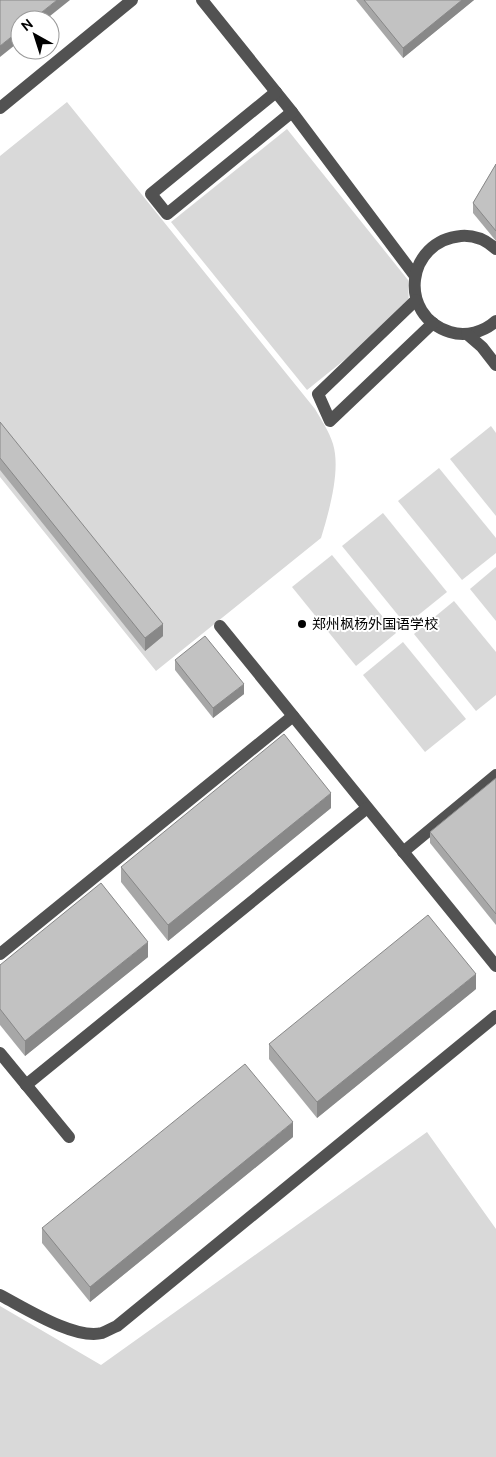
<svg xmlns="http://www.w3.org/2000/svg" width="496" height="1457" viewBox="0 0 496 1457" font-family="Ubuntu,'Noto Sans SC',sans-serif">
  <rect width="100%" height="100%" fill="#fff"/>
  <!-- green -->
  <g fill="#d9d9d9">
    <path d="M67,102L315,409C322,421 329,431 333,444C341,470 329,512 321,538L156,671L0,477V156Z"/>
    <path d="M287,129L408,280L409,308L307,390L171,222Z"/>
    <path d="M491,426L496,433V516L450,459Z"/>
    <path d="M439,468L496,538V553L462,580L398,501Z"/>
    <path d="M383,513L447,592L406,625L342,546Z"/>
    <path d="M332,555L396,633L356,666L292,587Z"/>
    <path d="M496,567V621L470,589Z"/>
    <path d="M454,601L496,652V695L476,711L414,634Z"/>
    <path d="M403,642L466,719L425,752L363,675Z"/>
    <path d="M427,1132L496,1229V1457H0V1306L101,1365Z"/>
  </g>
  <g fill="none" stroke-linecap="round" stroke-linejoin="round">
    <!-- minor -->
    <g stroke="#525252" stroke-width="12">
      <path d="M202,0L292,112L415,276"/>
      <path d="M276,92L151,194L167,214L292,112"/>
      <path d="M0,108L132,0"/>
      <path d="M496,249C486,240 474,235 461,236C406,241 397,315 450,332C466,337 484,332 496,321"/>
      <path d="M416,300L318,394L330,421L433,323"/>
      <path d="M467,334L482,347L496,365"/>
      <path d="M220,626L496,966"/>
      <path d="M403,852L496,775"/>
      <path d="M0,954L293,716"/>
      <path d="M0,1053L69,1137"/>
      <path d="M26,1085L367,808"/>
      <path d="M0,1295C25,1308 75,1340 102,1333C107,1331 112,1328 117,1326L496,1016"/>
    </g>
  </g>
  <!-- wall -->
  <g fill="#a7a7a7">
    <path d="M356,0H474L403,58Z"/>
    <path d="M496,164V241L473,213V203Z"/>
    <path d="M0,422L163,636L145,651L0,470Z"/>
    <path d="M175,660L244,694L213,718L175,670Z"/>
    <path d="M496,778V925L430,843V832Z"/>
    <path d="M331,808L168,941L121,882V867Z"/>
    <path d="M148,957L25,1056L0,1025V965Z"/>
    <path d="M476,989L317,1118L269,1059V1044Z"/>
    <path d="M293,1137L90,1302L42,1243V1228Z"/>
  </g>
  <!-- shaded-wall -->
  <g fill="#888">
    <path d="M57,0H70L45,20H32Z"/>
    <path d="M462,0H474L403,58V48Z"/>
    <path d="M20,30V41L0,57V46Z"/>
    <path d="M163,624V636L145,651V638Z"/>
    <path d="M244,684V694L213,718V708Z"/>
    <path d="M331,793V808L168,941V925Z"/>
    <path d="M148,942V957L25,1056V1041Z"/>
    <path d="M476,974V989L317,1118V1102Z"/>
    <path d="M293,1122V1137L90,1302V1287Z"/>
  </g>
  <!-- building -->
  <g fill="#c2c2c2" stroke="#888">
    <path d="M0,0H57L32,20H20V30L0,46Z"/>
    <path d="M364,0H462L403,48Z"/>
    <path d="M496,164V231L473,203Z"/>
    <path d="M0,422L163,624L145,638L0,458Z"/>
    <path d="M205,636L244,684L213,708L175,660Z"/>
    <path d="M284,734L331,793L168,925L121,867Z"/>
    <path d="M496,778V914L430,832Z"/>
    <path d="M101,883L148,942L25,1041L0,1009V965Z"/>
    <path d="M428,915L476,974L317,1102L269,1044Z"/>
    <path d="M245,1064L293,1122L90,1287L42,1228Z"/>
  </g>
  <!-- markers -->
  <circle fill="#000" stroke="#fff" stroke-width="2" cx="302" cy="624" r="5"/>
  <g text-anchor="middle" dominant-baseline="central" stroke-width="4" stroke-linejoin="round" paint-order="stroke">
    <!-- poi labels -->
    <g font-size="14" fill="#000" stroke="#fff" text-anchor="start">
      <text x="312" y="624">郑州枫杨外国语学校</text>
    </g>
  </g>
  <!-- north arrow -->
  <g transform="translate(35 35) rotate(321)"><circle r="24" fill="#ffffff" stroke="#999999"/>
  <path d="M0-4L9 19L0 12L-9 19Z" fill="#000000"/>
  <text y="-8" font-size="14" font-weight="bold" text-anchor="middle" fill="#000000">N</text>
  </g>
</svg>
